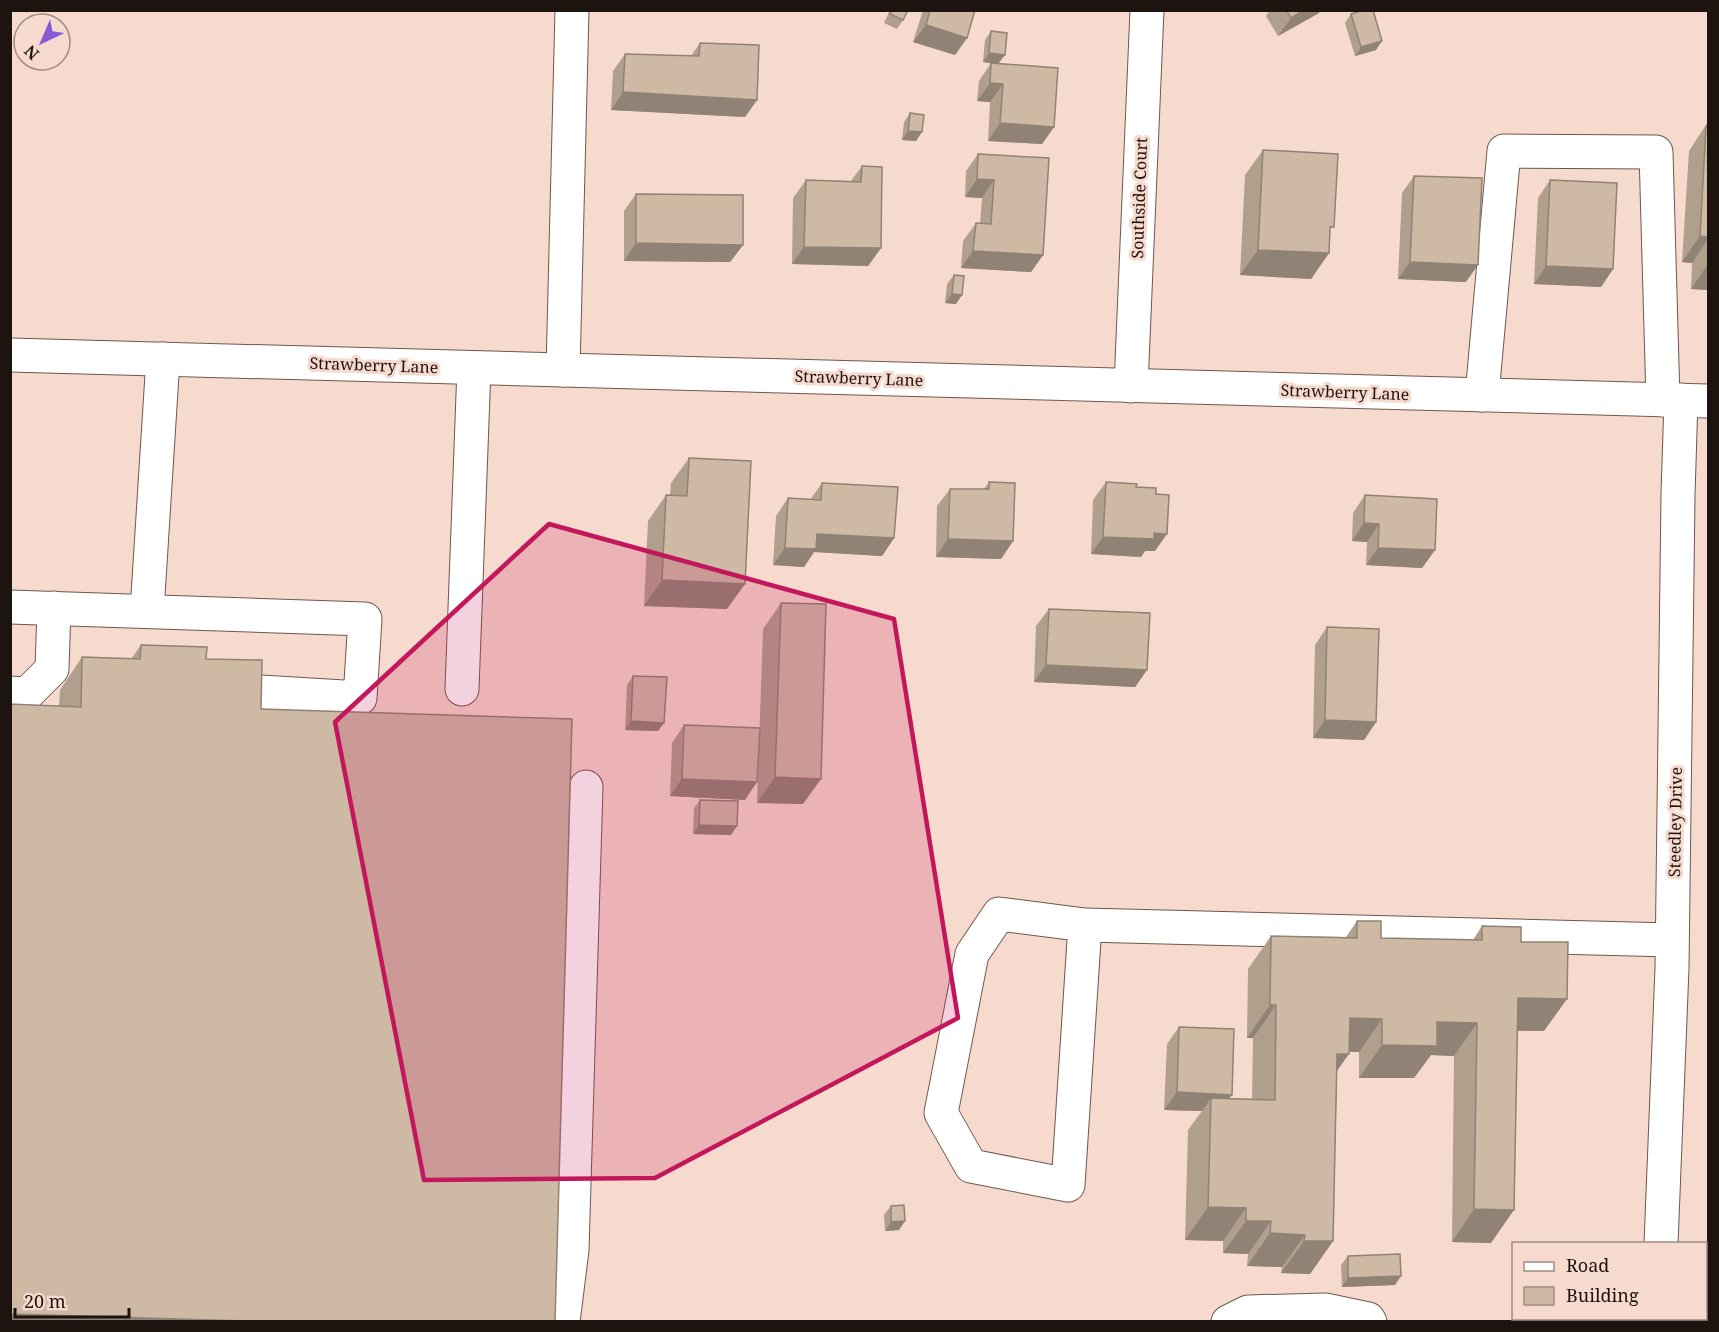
<svg xmlns="http://www.w3.org/2000/svg" width="1719" height="1332" viewBox="0 0 1719 1332" font-family="'Noto Serif',serif">
  <rect width="100%" height="100%" fill="#f7dace"/>
  <g fill="none" stroke-linecap="round" stroke-linejoin="round">
    <defs>
      <g id="minor">
        <path d="M10,355L1708,401"/>
        <path d="M563,370L572,10"/>
        <path d="M1131,386L1147,10"/>
        <path d="M1482,395L1504,151L1656,152L1663,400"/>
        <path d="M10,607L365,619L360,698L261,692"/>
        <path d="M147,611L163,359"/>
        <path d="M462,689L474,368"/>
        <path d="M10,693L27,694L52,669L54,608"/>
        <path d="M1085,925L999,914L972,954L941,1113L971,1166L1068,1185L1085,925L1672,940"/>
        <path d="M1661,1244L1672,968L1678,495L1681,400"/>
        <path d="M563,1322L572,1250L586,787"/>
        <path d="M1228,1322L1248,1312L1325,1310L1368,1319L1370,1322"/>
        <path d="M1658,1322L1659,1318"/>
      </g>
    </defs>
    <!-- minor casing -->
    <use href="#minor" stroke="#6f574c" stroke-width="35"/>
    <!-- minor -->
    <use href="#minor" stroke="#fff" stroke-width="33"/>
  </g>
  <!-- wall -->
  <g fill="#b19f8e">
    <path d="M890,10H908L903,20L897,29L884,23Z"/>
    <path d="M923,10H975L967,38L955,55L913,42Z"/>
    <path d="M1270,10H1320L1319,13L1278,36L1266,16Z"/>
    <path d="M1351,14L1376,50L1355,56L1345,23Z"/>
    <path d="M991,31L998,64L983,62L985,40Z"/>
    <path d="M700,43L757,100L745,117L611,110L613,71L625,54L691,56Z"/>
    <path d="M991,63L1054,127L1042,144L988,141L990,102L977,101L979,81Z"/>
    <path d="M910,113L916,141L902,140L904,122Z"/>
    <path d="M1708,122V290L1691,289L1692,263L1682,262L1689,151Z"/>
    <path d="M1263,150L1330,233L1329,253L1311,279L1240,275L1245,175Z"/>
    <path d="M978,154L1043,255L1031,272L961,268L963,241L976,223L980,224L982,198L965,197L966,171Z"/>
    <path d="M862,166L881,248L868,266L792,264L793,198L806,180L851,181Z"/>
    <path d="M1414,176L1466,282L1398,279L1402,193Z"/>
    <path d="M1550,180L1613,269L1601,287L1534,284L1538,198Z"/>
    <path d="M636,194L743,245L730,262L624,261V211Z"/>
    <path d="M954,275L956,304L945,303L947,284Z"/>
    <path d="M689,458L727,609L644,606L648,521L666,495H670L671,483Z"/>
    <path d="M989,482L1013,541L1001,559L936,557L937,506L950,489H984Z"/>
    <path d="M1106,482L1155,551H1145L1141,557L1091,554L1093,500Z"/>
    <path d="M822,483L894,538L882,556L814,552L804,567L773,565L776,516L788,498L810,500Z"/>
    <path d="M1365,495L1435,550L1422,568L1366,565L1367,542L1352,541L1353,513Z"/>
    <path d="M781,603L803,804L757,803L763,629Z"/>
    <path d="M1049,609L1147,670L1135,687L1034,682L1036,626Z"/>
    <path d="M1327,627L1376,722L1364,740L1313,738L1315,645Z"/>
    <path d="M141,645L206,659L261,709L59,706L60,690L82,657L131,659Z"/>
    <path d="M633,676L664,723L658,731L625,730L627,685Z"/>
    <path d="M684,725L745,800L670,796L672,743Z"/>
    <path d="M700,800L731,835L693,834L694,808Z"/>
    <path d="M1357,921L1381,938L1473,940L1482,926L1521,942L1544,1031H1517L1491,1243L1452,1242L1454,1056L1431,1055L1414,1078H1359V1052H1349L1337,1071L1333,1241L1310,1274L1281,1273L1282,1267L1247,1266L1248,1254L1223,1253V1241L1185,1240L1188,1130L1202,1111L1164,1110L1167,1044L1179,1027L1232,1095L1229,1098L1252,1099L1253,1038H1247L1248,969L1271,936L1346,937Z"/>
    <path d="M891,1206L899,1230L885,1231L884,1215Z"/>
    <path d="M1348,1256L1395,1285L1342,1287L1341,1265Z"/>
  </g>
  <!-- shaded-wall -->
  <g fill="#908274">
    <path d="M1304,10H1320L1319,13L1278,36L1291,18Z"/>
    <path d="M926,25L967,38L955,55L913,42Z"/>
    <path d="M1382,41L1376,50L1355,56L1361,47Z"/>
    <path d="M989,53L1005,55L998,64L983,62Z"/>
    <path d="M990,83L1003,84L990,102L977,101Z"/>
    <path d="M623,92L757,100L745,117L611,110Z"/>
    <path d="M1000,123L1054,127L1042,144L988,141Z"/>
    <path d="M908,131L922,132L916,141L902,140Z"/>
    <path d="M977,179L994,180L982,198L965,197Z"/>
    <path d="M1700,236L1708,237V239L1692,263L1682,262Z"/>
    <path d="M636,243L743,245L730,262L624,261Z"/>
    <path d="M804,247L881,248L868,266L792,264Z"/>
    <path d="M1258,250L1329,253L1311,279L1240,275Z"/>
    <path d="M973,251L1043,255L1031,272L961,268Z"/>
    <path d="M1410,262L1478,265L1466,282L1398,279Z"/>
    <path d="M1708,264V290L1691,289Z"/>
    <path d="M1546,266L1613,269L1601,287L1534,284Z"/>
    <path d="M952,294L962,295L956,304L945,303Z"/>
    <path d="M1364,523L1379,524L1367,542L1352,541Z"/>
    <path d="M1154,533L1167,534L1155,551H1145L1141,557L1091,554L1103,537Z"/>
    <path d="M817,534L894,538L882,556L814,552L804,567L773,565L785,548Z"/>
    <path d="M948,539L1013,541L1001,559L936,557Z"/>
    <path d="M1378,548L1435,550L1422,568L1366,565Z"/>
    <path d="M662,580L745,584L727,609L644,606Z"/>
    <path d="M1046,665L1147,670L1135,687L1034,682Z"/>
    <path d="M1325,720L1376,722L1364,740L1313,738Z"/>
    <path d="M631,721L664,723L658,731L625,730Z"/>
    <path d="M775,777L821,779L803,804L757,803Z"/>
    <path d="M682,779L757,782L745,800L670,796Z"/>
    <path d="M699,825L737,826L731,835L693,834Z"/>
    <path d="M1518,998L1567,999L1544,1031L1495,1030Z"/>
    <path d="M1270,1005H1276L1253,1038H1247Z"/>
    <path d="M1350,1018L1382,1019L1359,1052L1327,1051Z"/>
    <path d="M1437,1022L1477,1023L1454,1056L1431,1055L1414,1078H1359L1382,1045Z"/>
    <path d="M1337,1054H1349L1326,1086Z"/>
    <path d="M1177,1092L1232,1095L1219,1112L1211,1098L1202,1111L1164,1110Z"/>
    <path d="M1208,1207L1246,1208L1223,1241L1185,1240Z"/>
    <path d="M1474,1209L1514,1210L1491,1243L1452,1242Z"/>
    <path d="M905,1221L899,1230L885,1231L891,1222Z"/>
    <path d="M1246,1221H1271L1248,1254L1223,1253Z"/>
    <path d="M1270,1233L1305,1235L1282,1267L1247,1266Z"/>
    <path d="M1304,1241H1333L1310,1274L1281,1273Z"/>
    <path d="M1401,1276L1395,1285L1342,1287L1348,1278Z"/>
    <path d="M10,1314L286,1322H10Z"/>
  </g>
  <!-- building -->
  <g fill="#ceb9a5" stroke="#908274" stroke-width="1.5">
    <path d="M892,10H908L903,20L890,14Z"/>
    <path d="M930,10H975L967,38L926,25Z"/>
    <path d="M1286,10H1304L1291,18Z"/>
    <path d="M1363,10H1373L1382,41L1361,47L1351,14Z"/>
    <path d="M991,31L1007,33L1005,55L989,53Z"/>
    <path d="M700,43L759,45L757,100L623,92L625,54L699,56Z"/>
    <path d="M991,63L1058,68L1054,127L1000,123L1003,84L990,83Z"/>
    <path d="M910,113L924,115L922,132L908,131Z"/>
    <path d="M1706,126H1708V237L1700,236Z"/>
    <path d="M1263,150L1338,154L1334,227H1330L1329,253L1258,250Z"/>
    <path d="M978,154L1049,158L1043,255L973,251L976,223L991,224L994,180L977,179Z"/>
    <path d="M862,166L882,167L881,248L804,247L806,180L861,182Z"/>
    <path d="M1414,176L1482,178L1478,265L1410,262Z"/>
    <path d="M1550,180L1617,183L1613,269L1546,266Z"/>
    <path d="M636,194L743,195V245L636,243Z"/>
    <path d="M954,275L964,276L962,295L952,294Z"/>
    <path d="M689,458L751,461L745,584L662,580L666,495L687,496Z"/>
    <path d="M989,482L1015,483L1013,541L948,539L950,489H989Z"/>
    <path d="M1106,482L1137,484L1136,487L1156,488V494L1169,495L1167,534L1154,533V539L1103,537Z"/>
    <path d="M822,483L898,487L894,538L817,534L816,549L785,548L788,498L821,500Z"/>
    <path d="M1365,495L1437,499L1435,550L1378,548L1379,524L1364,523Z"/>
    <path d="M781,603L826,604L821,779L775,777Z"/>
    <path d="M1049,609L1150,613L1147,670L1046,665Z"/>
    <path d="M1327,627L1379,629L1376,722L1325,720Z"/>
    <path d="M141,645L207,647L206,659L262,660L261,709L572,719L555,1322H286L10,1314V704L81,707L82,657L140,659Z"/>
    <path d="M633,676L667,677L664,723L631,721Z"/>
    <path d="M684,725L760,728L757,782L682,779Z"/>
    <path d="M700,800L738,801L737,826L699,825Z"/>
    <path d="M1357,921H1381V938L1482,940V926L1521,927V942H1568L1567,999L1518,998L1514,1210L1474,1209L1477,1023L1437,1022V1046L1382,1045V1019L1350,1018L1349,1054H1337L1333,1241H1304L1305,1235L1270,1233L1271,1221H1246V1208L1208,1207L1211,1098L1275,1100L1276,1005H1270L1271,936L1357,938Z"/>
    <path d="M1179,1027L1234,1029L1232,1095L1177,1092Z"/>
    <path d="M904,1205L905,1221L891,1222V1206Z"/>
    <path d="M1400,1254L1401,1276L1348,1278V1256Z"/>
  </g>
  <!-- marked area -->
  <path fill="#c2185b" fill-opacity="0.2" stroke="#c2185b" stroke-width="4.5" stroke-linejoin="round" d="M549,524L894,619L958,1018L655,1178L424,1180L335,722Z"/>
  <g text-anchor="middle" dominant-baseline="central" stroke-width="6" stroke-linejoin="round" paint-order="stroke">
    <!-- street labels -->
    <g font-size="16" fill="#1d130f" stroke="#f7dace">
      <text transform="translate(1139 198) rotate(-88)">Southside Court</text>
      <text transform="translate(374 365) rotate(2)">Strawberry Lane</text>
      <text transform="translate(859 378) rotate(2)">Strawberry Lane</text>
      <text transform="translate(1345 392) rotate(2)">Strawberry Lane</text>
      <text transform="translate(1675 822) rotate(-89)">Steedley Drive</text>
    </g>
  </g>
  <!-- border -->
  <rect width="1719" height="1332" fill="none" stroke="#1d130f" stroke-width="24"/>
  <!-- legend -->
  <rect x="1512" y="1242" width="195" height="78" fill="#f7dace" stroke="#a08a82" stroke-width="1.5"/>
  <rect x="1524" y="1262" width="30" height="9" fill="#ffffff" stroke="#a08a82" stroke-width="1.5"/>
  <text x="1566" y="1272" font-size="18" fill="#1d130f">Road</text>
  <rect x="1524" y="1287" width="30" height="18" fill="#ceb9a5" stroke="#a08a82" stroke-width="1.5"/>
  <text x="1566" y="1302" font-size="18" fill="#1d130f">Building</text>
  <!-- north arrow -->
  <g transform="translate(42 42) rotate(224)"><circle r="28" fill="#f7dace" stroke="#a08a82" stroke-width="1.5"/>
  <path d="M0-4.5L10 22L0 15L-10 22Z" fill="#875ad3"/>
  <text y="-9" font-size="16" font-weight="bold" text-anchor="middle" fill="#1d130f">N</text>
  </g>
  <!-- scale -->
  <path d="M15 1308v9h114v-9" fill="none" stroke="#1d130f" stroke-width="3"/>
  <text x="24" y="1308" font-size="18" fill="#1d130f" stroke="#f7dace" stroke-width="4.5" paint-order="stroke">20 m</text>
</svg>
